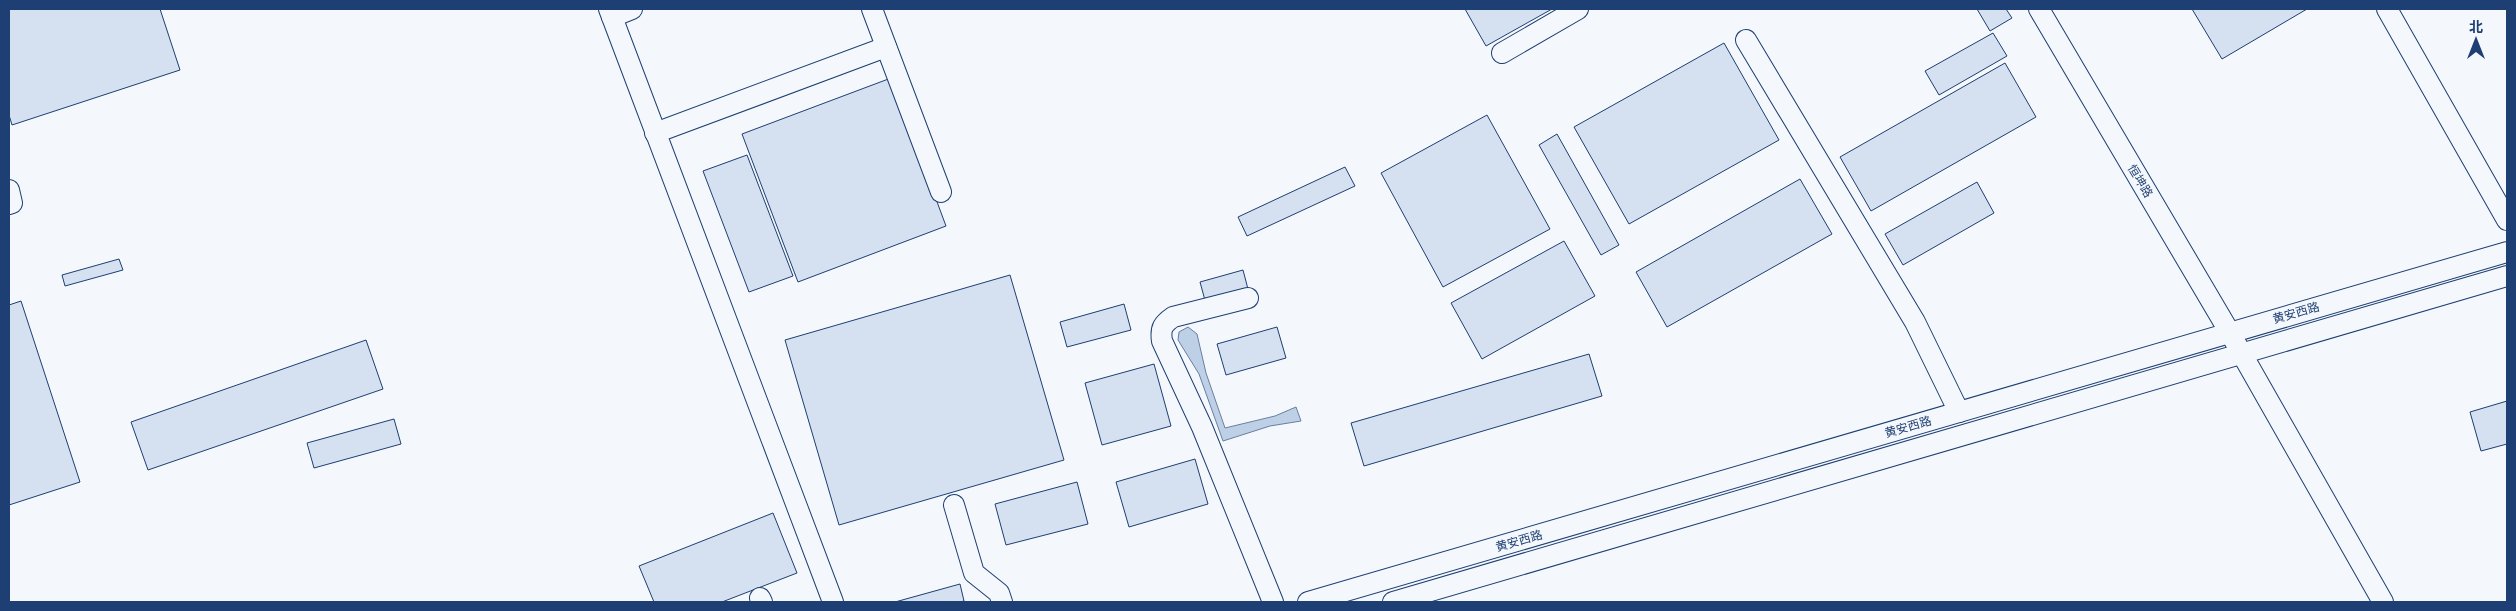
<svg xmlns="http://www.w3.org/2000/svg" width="2516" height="611" viewBox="0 0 2516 611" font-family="'Varela Round','Noto Sans SC',sans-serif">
  <rect width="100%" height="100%" fill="#f4f7fb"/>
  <!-- water -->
  <path fill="#bed0e5" stroke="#687fa3" d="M1188,327L1197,334L1206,373L1225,428L1275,416L1296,407L1301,421L1270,426L1223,441L1199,374L1178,340L1179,332Z"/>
  <!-- building -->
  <g fill="#d5e0f0" stroke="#1d3f73">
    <path d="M9,9H160L180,70L12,125L9,115Z"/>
    <path d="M1465,9H1552L1486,46Z"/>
    <path d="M1977,9H2006L2012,18L1990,31Z"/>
    <path d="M2192,9H2307L2222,59Z"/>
    <path d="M1993,33L2007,56L1939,95L1925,71Z"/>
    <path d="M1724,43L1779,140L1629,224L1574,127Z"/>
    <path d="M2005,63L2036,117L1871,211L1840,157Z"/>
    <path d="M891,78L946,226L798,282L742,134Z"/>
    <path d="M1487,115L1550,229L1443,287L1381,173Z"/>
    <path d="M1557,134L1619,245L1601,255L1539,145Z"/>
    <path d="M747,155L793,276L749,292L703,171Z"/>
    <path d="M1345,167L1355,186L1247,236L1238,217Z"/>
    <path d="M1800,179L1832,234L1667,327L1636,272Z"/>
    <path d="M1977,182L1994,213L1903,265L1885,234Z"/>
    <path d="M1564,241L1595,296L1482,359L1451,303Z"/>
    <path d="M119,259L123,270L65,286L62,275Z"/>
    <path d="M1243,270L1249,293L1206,304L1200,282Z"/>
    <path d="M1010,275L1064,460L839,525L785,340Z"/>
    <path d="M21,301L80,482L9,505V305Z"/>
    <path d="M1124,304L1131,330L1067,347L1060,322Z"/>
    <path d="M1277,327L1286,358L1226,375L1217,344Z"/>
    <path d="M366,340L383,389L148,470L131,422Z"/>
    <path d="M1589,354L1602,396L1364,466L1351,423Z"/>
    <path d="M1154,364L1171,426L1102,445L1085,383Z"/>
    <path d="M2507,401V444L2481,451L2470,412Z"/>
    <path d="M394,419L401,444L314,468L307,443Z"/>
    <path d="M1195,459L1208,504L1129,527L1116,482Z"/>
    <path d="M1077,482L1088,524L1006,545L995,504Z"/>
    <path d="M773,513L797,573L722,602H654L639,566Z"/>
    <path d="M960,584L964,601L960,602H895Z"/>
  </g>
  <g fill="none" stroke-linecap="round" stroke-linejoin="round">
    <defs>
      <g id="minor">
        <path d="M609,9L833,602"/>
        <path d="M872,9L941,192"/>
        <path d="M2039,9L2230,333L2383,602"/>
        <path d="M2387,9L2507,220"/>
        <path d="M612,17L632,9"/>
        <path d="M1746,40L1915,322L1959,412"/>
        <path d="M1502,53L1578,9"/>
        <path d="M655,133L886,47"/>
        <path d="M9,190L12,203L9,204"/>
        <path d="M1248,298L1173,317C1163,324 1160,328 1162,341L1202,427L1273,602"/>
        <path d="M954,505L974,573L999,593L1002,602"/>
        <path d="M760,598L762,602"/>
        <path d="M1308,602L2507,252"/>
        <path d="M1393,602L2507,276"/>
      </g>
    </defs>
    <!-- minor casing -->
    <use href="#minor" stroke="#1d3f73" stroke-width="22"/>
    <!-- minor -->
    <use href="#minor" stroke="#f4f7fb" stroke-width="20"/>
  </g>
  <g text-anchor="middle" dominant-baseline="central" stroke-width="4" stroke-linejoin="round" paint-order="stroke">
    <!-- street labels -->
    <g font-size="12" fill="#1d3f73" stroke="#f4f7fb">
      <text transform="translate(2140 181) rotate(59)">恒坤路</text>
      <text transform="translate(2296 313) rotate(-16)">黄安西路</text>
      <text transform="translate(1908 427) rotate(-16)">黄安西路</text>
      <text transform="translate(1519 541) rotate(-16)">黄安西路</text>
    </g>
  </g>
  <!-- border -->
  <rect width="2516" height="611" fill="none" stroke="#1d3f73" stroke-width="20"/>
  <!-- north arrow -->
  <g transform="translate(2476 40)" stroke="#f4f7fb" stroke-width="4" paint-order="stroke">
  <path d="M0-4L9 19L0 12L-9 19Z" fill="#1d3f73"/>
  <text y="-8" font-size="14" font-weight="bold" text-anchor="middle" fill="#1d3f73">北</text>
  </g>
</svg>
